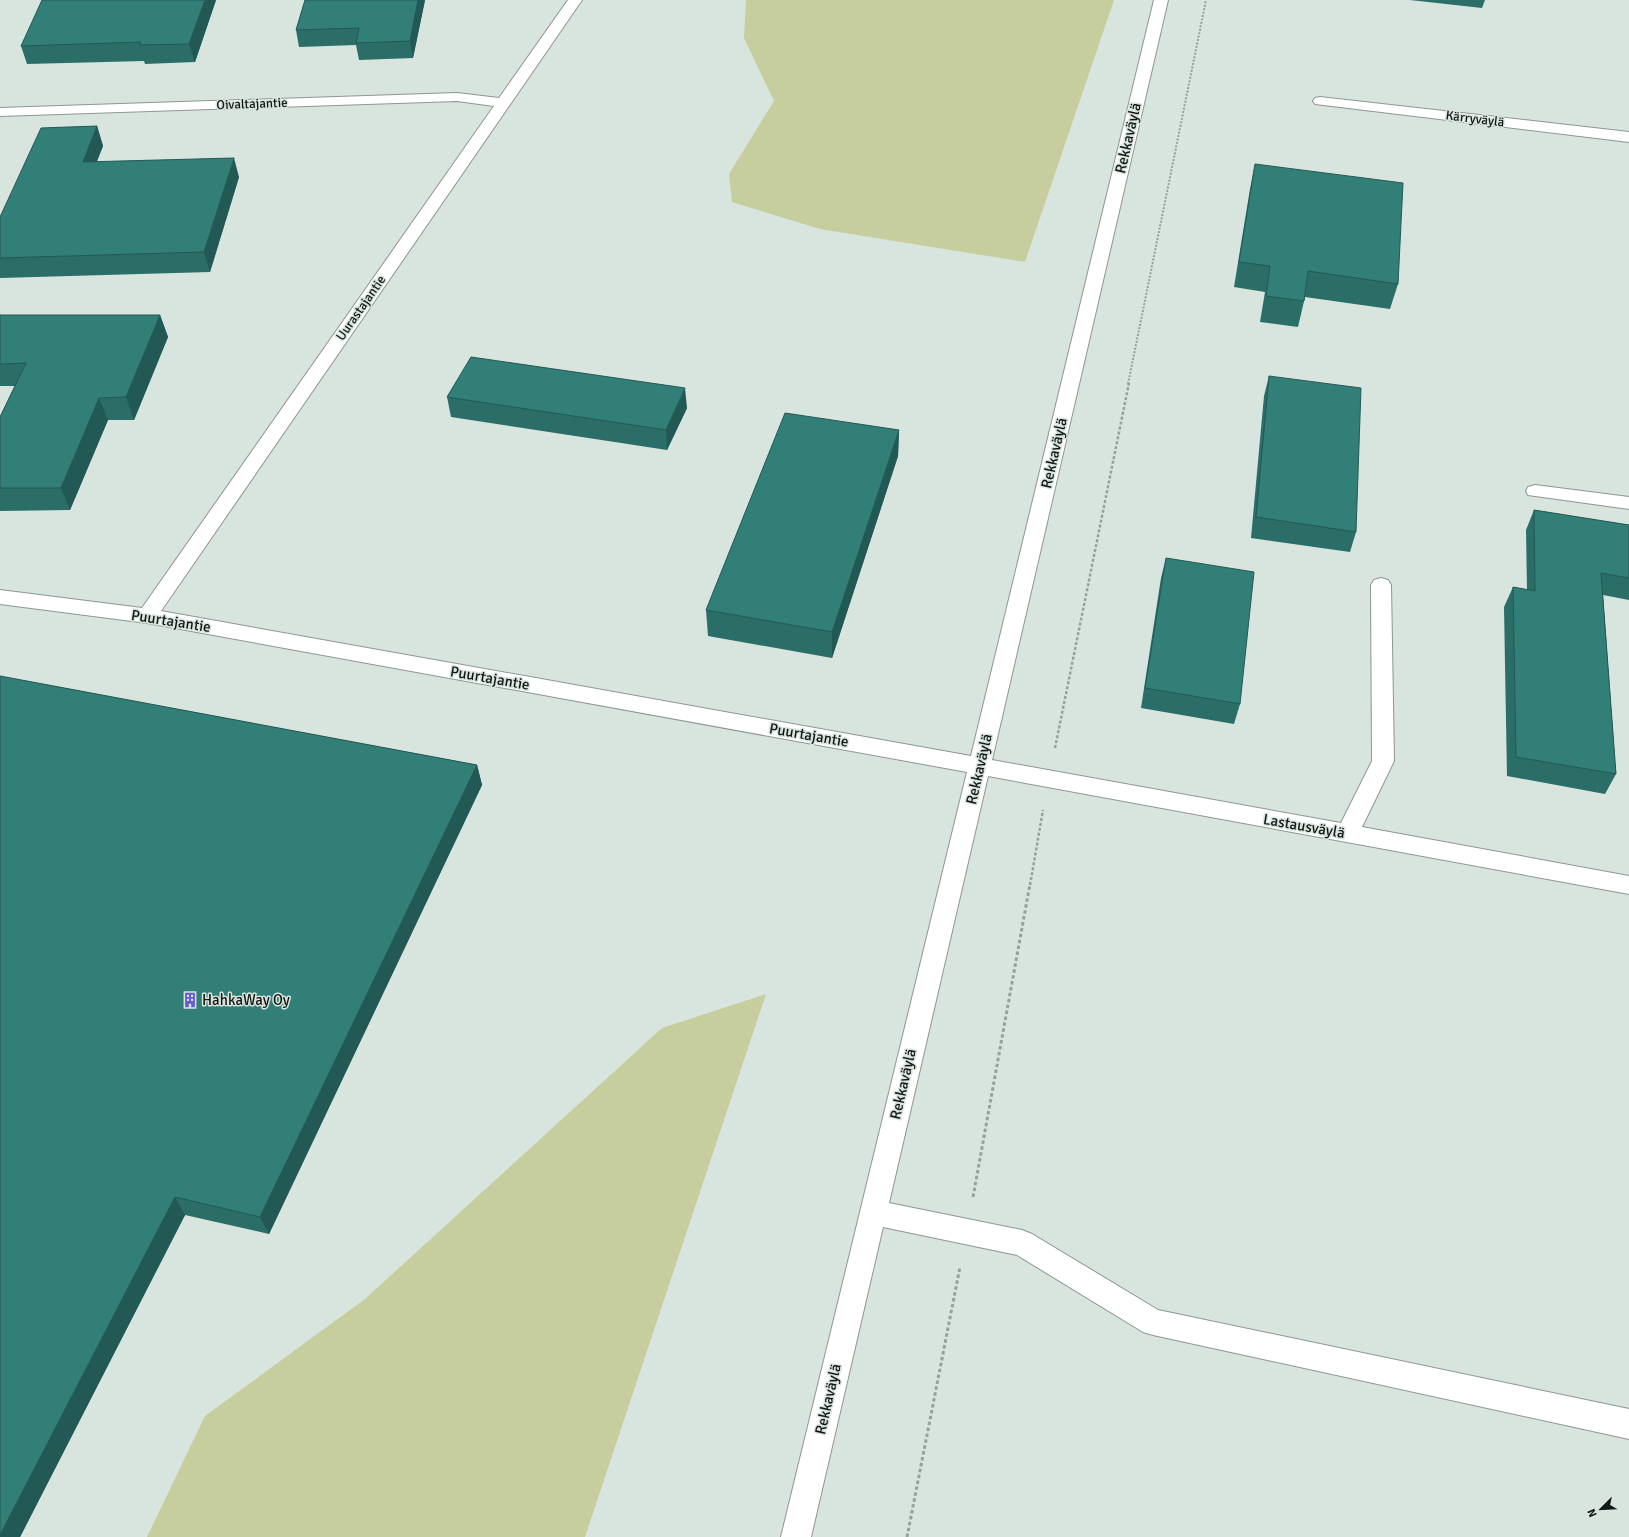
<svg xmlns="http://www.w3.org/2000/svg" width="1629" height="1537" viewBox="0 0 1629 1537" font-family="Signika,sans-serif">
  <rect width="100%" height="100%" fill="#d8e4de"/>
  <!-- green -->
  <g fill="#c5ce9c">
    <path d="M746,0H1114L1025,262L820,229L732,202L729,174L774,101L744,38Z"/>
    <path d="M766,994L585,1537H147L205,1416L365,1299L662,1028Z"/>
  </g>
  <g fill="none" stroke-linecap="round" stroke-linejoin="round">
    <defs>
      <g id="minor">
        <path d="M568,0H582L161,611L971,756L1154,0H1168L992,760L1341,823L1372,761L1371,585L1374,580L1381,578L1388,580L1391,585L1394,761L1362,827L1629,876V894L988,776L889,1203L1022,1230L1032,1234L1158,1310L1629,1409V1439L1153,1335L1143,1332L1017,1255L883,1227L811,1537H781L967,772L147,623L0,604V590L142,608L494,106L457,101L0,116V108L457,93L499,98Z"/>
        <path d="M1320,97L1629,132V142L1315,104L1313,101L1315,98Z"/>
        <path d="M1535,485L1629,497V509L1528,495L1526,491L1528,487Z"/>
      </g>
    </defs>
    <!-- minor casing -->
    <use href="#minor" stroke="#8d9792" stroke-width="2"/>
    <!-- path-far2 -->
    <path stroke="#97a19c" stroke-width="2" stroke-dasharray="2 1.5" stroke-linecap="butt" d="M1128,384L1206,0"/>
    <!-- path-far1 -->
    <g stroke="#97a19c" stroke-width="2.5" stroke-dasharray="3 2" stroke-linecap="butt">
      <path d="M1055,748L1129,383"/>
      <path d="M1030,885L1043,810"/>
    </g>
    <!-- path -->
    <g stroke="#97a19c" stroke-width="3" stroke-dasharray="3.5 2.5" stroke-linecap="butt">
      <path d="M973,1197L1030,884"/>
      <path d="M907,1537L960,1267"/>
    </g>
    <!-- minor -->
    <use href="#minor" fill="#fff" fill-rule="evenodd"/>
  </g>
  <!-- wall -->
  <g fill="#2b6d67">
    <path d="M216,0L195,62L145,64L144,61L27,64L21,46Z"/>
    <path d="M305,0H425L413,58L359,60L356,45L299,47L296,30Z"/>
    <path d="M1410,0H1485L1482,8Z"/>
    <path d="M97,126L103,146L97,161L239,177L210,272L0,278V217Z"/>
    <path d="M1255,164L1398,284L1390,309L1305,297L1298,327L1260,322L1265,292L1234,287L1250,189Z"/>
    <path d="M0,315H160L168,337L134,420H108L70,510L0,511V417L15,386H0Z"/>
    <path d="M1269,376L1356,532L1350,552L1251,538L1264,396Z"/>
    <path d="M447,397L687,408L667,450L451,417Z"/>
    <path d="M899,430L898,456L832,658L708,636L706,610Z"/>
    <path d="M1534,510L1629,525V600L1603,595L1616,774L1605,794L1507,776L1504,607L1513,587L1527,590L1526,530Z"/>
    <path d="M1166,558L1240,704L1234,724L1141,708L1161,578Z"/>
    <path d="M0,676L477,765L482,785L269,1234L185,1215L20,1537H0Z"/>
  </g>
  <!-- shaded-wall -->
  <g fill="#235954">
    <path d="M205,0H216L195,62L189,44Z"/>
    <path d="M418,0H425L413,58L410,41Z"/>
    <path d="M97,126L103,146L89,181L83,162Z"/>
    <path d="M234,158L239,177L210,272L204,252Z"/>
    <path d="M160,315L168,337L134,420L126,397Z"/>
    <path d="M685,388L687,408L667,450L666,430Z"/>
    <path d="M99,398L108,420L70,510L61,488Z"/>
    <path d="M899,430L898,456L832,658V632Z"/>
    <path d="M477,765L482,785L269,1234L260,1217Z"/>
    <path d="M175,1197L185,1215L20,1537H0V1535Z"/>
  </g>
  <!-- building -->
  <g fill="#327f78" stroke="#235954">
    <path d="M42,0H205L189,44L139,45L141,42L21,46Z"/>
    <path d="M305,0H418L410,41L356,43L359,28L296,30Z"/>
    <path d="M97,126L83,162L234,158L204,252L0,258V217L41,128Z"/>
    <path d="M1255,164L1403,183L1398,284L1308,271L1304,301L1266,296L1270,266L1239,262Z"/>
    <path d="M0,315H160L126,397L99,398L61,488H0V417L26,363L0,364Z"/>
    <path d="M471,357L685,388L666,430L447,397Z"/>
    <path d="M1269,376L1361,388L1356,532L1256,517Z"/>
    <path d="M785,413L899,430L832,632L706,610Z"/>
    <path d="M1534,510L1629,525V578L1601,573L1616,774L1516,757L1513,587L1535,591Z"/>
    <path d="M1166,558L1254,572L1240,704L1145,688Z"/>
    <path d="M0,676L477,765L260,1217L175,1197L0,1535Z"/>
  </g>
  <!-- icons -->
  <defs>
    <symbol id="building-bare" viewBox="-9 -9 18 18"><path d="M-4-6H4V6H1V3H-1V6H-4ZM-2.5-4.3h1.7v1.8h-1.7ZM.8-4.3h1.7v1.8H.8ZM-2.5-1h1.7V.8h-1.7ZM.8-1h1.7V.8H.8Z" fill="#665bd5" stroke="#d8e4de" stroke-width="2.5" paint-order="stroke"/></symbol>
  </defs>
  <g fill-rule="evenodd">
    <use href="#building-bare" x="179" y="989" width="22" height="22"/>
  </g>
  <g text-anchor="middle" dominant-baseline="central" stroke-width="3" stroke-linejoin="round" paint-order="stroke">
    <!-- far-street labels -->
    <g font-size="13" fill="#121614" stroke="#d8e4de">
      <text transform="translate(252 104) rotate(-2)">Oivaltajantie</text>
      <text transform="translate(1475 119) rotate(7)">Kärryväylä</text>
      <text transform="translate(361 308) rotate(-55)">Uurastajantie</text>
    </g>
    <!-- street labels -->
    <g font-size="15" fill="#121614" stroke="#d8e4de">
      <text transform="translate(1128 138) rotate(-77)">Rekkaväylä</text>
      <text transform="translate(1054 453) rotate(-77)">Rekkaväylä</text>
      <text transform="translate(171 621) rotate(9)">Puurtajantie</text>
      <text transform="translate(490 678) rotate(10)">Puurtajantie</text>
      <text transform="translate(809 735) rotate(10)">Puurtajantie</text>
      <text transform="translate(979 769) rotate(-77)">Rekkaväylä</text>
      <text transform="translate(1304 826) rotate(10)">Lastausväylä</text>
      <text transform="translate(903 1084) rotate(-77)">Rekkaväylä</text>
      <text transform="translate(828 1399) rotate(-77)">Rekkaväylä</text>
    </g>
    <!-- poi labels -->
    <g font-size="15" fill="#121614" stroke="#d8e4de" text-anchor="start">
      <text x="202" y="1000">HahkaWay Oy</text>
    </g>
  </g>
  <!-- north arrow -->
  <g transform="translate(1601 1509) rotate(246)" stroke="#d8e4de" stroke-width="3" paint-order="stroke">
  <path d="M0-3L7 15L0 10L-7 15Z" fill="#121614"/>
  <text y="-6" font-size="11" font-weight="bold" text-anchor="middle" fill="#121614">N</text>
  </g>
</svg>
